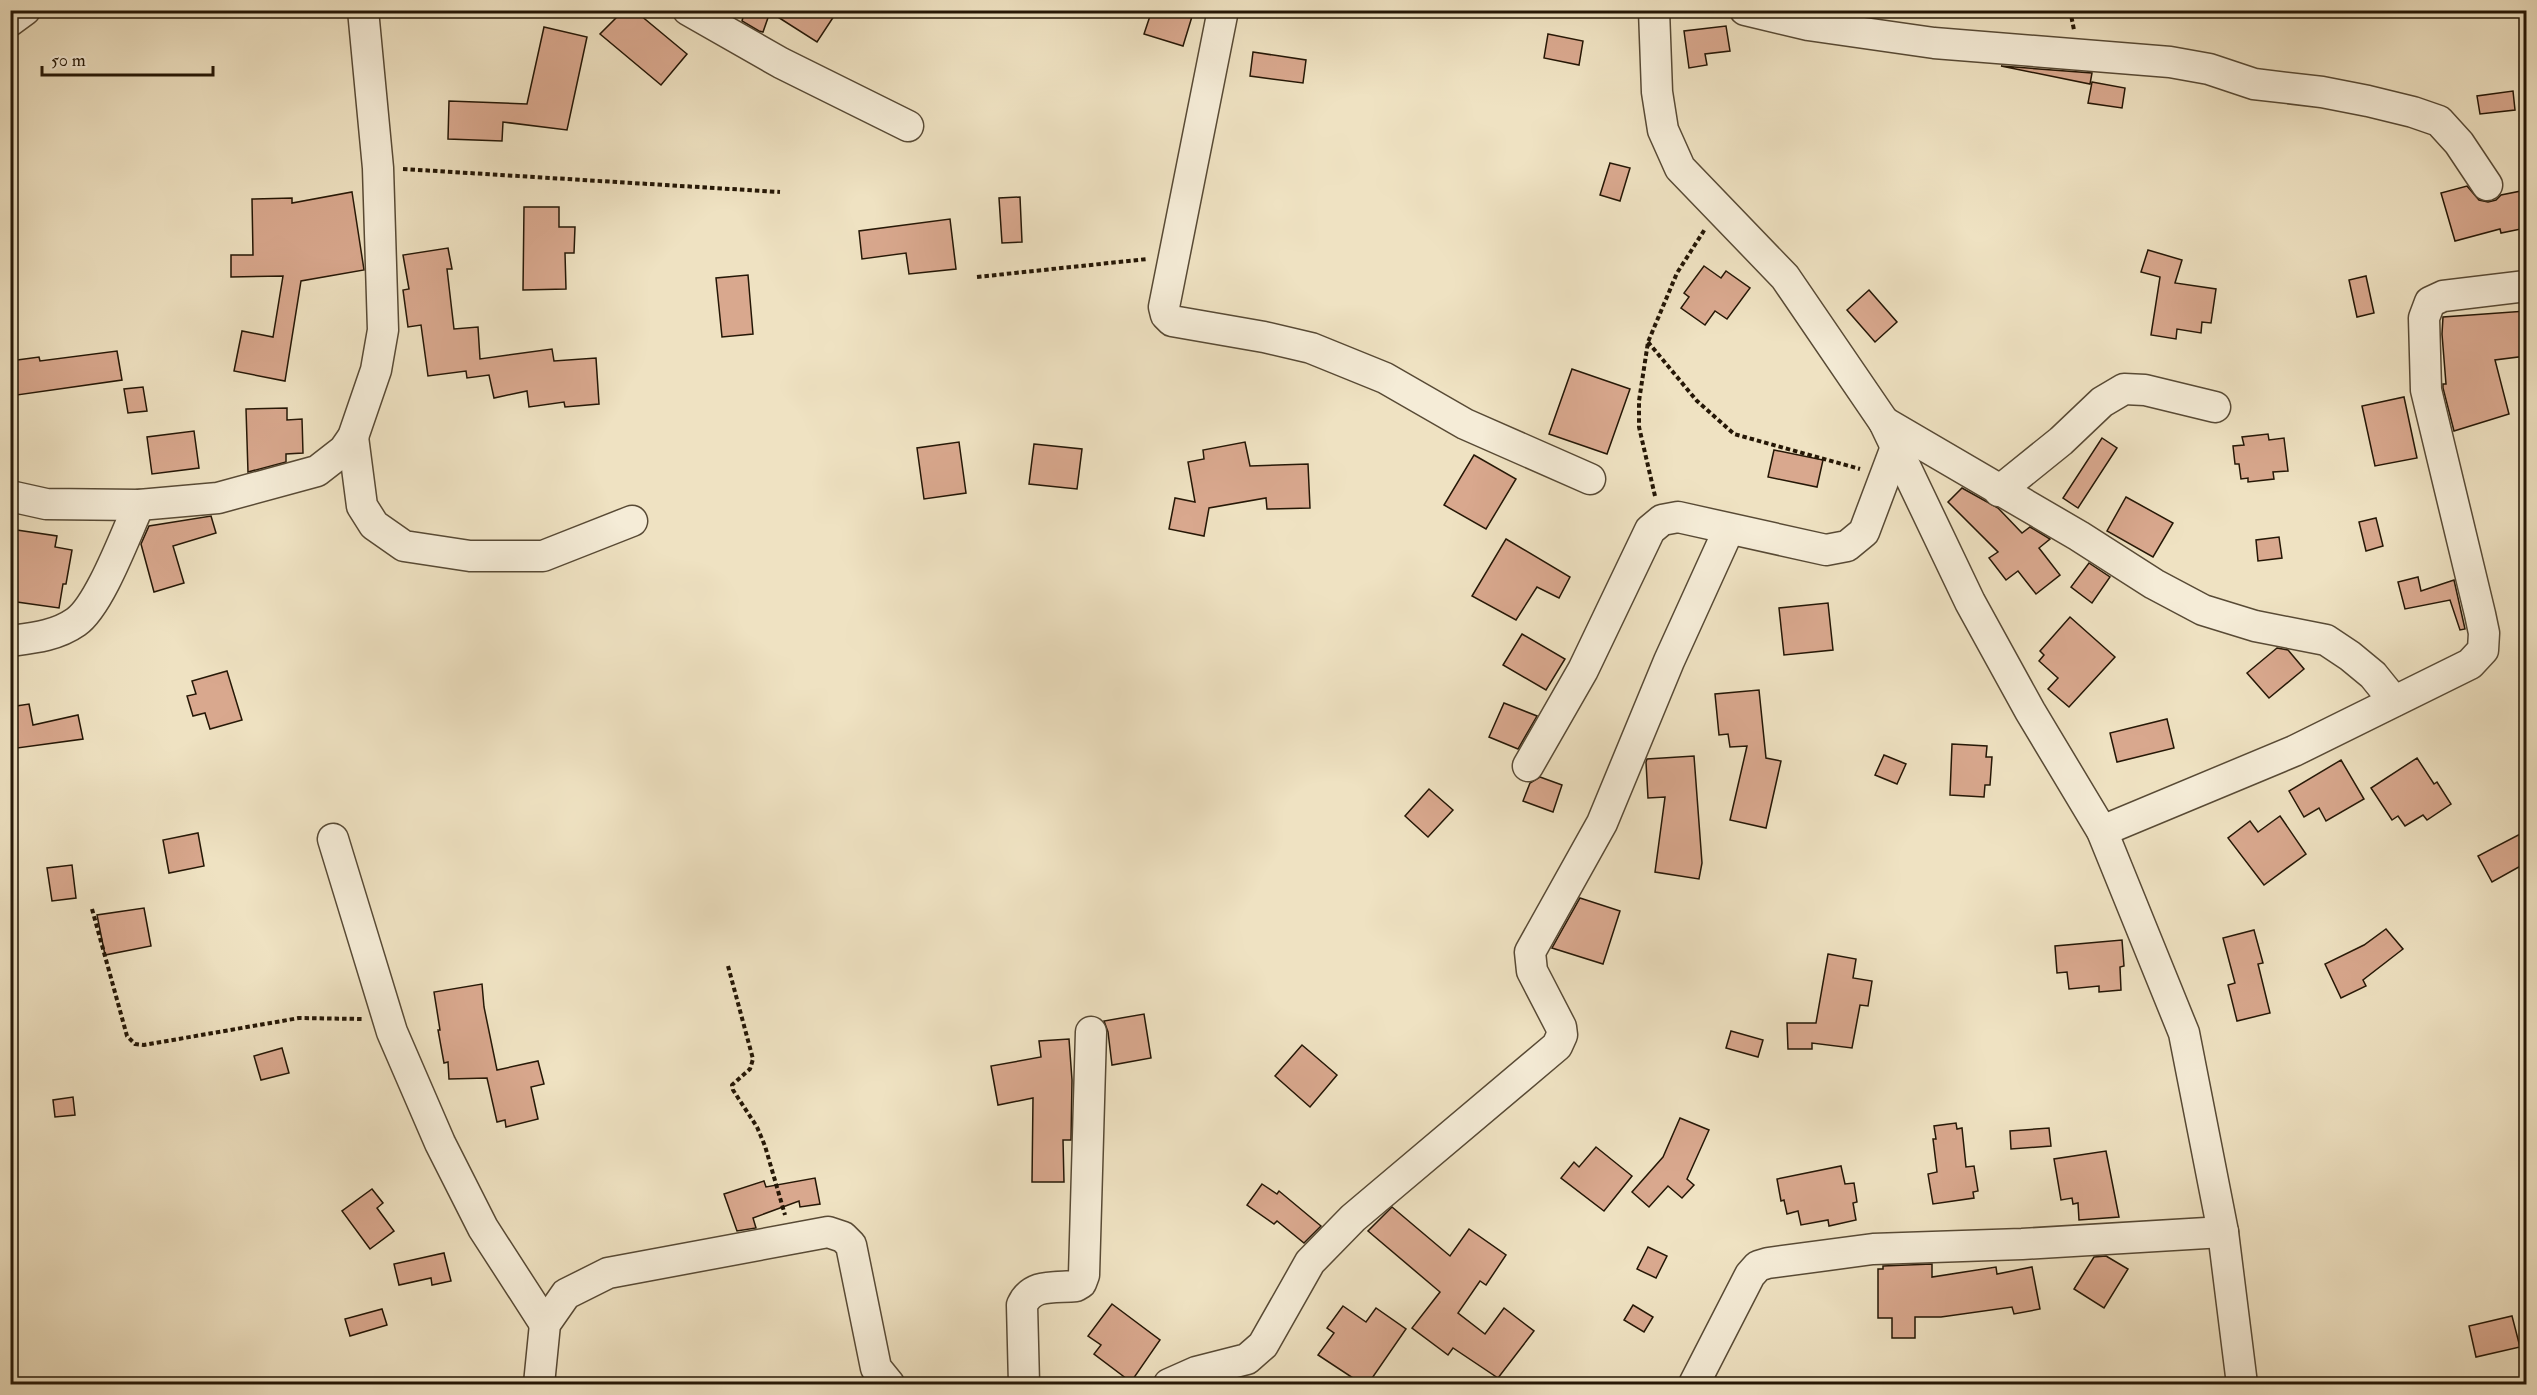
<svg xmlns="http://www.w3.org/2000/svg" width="2537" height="1395" viewBox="0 0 2537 1395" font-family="'IM FELL Double Pica',serif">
  <rect width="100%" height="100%" fill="#efe2c2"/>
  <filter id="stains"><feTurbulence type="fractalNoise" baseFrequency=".00333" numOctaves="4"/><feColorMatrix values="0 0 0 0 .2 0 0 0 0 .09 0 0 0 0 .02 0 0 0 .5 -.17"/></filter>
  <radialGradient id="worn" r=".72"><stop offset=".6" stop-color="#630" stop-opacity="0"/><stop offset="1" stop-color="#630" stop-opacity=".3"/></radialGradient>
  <!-- building -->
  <g fill="#d9a88e" stroke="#251706" stroke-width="1.5">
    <path d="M624,10H634L687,54L661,85L600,34Z"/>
    <path d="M745,10H838L817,42L770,12L763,32L759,31L742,21Z"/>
    <path d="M1152,10H1194L1183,46L1144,34Z"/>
    <path d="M1726,26L1730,51L1705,54L1707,65L1689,68L1684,31Z"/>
    <path d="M544,27L587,37L567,130L503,122L502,141L448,139L449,101L527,104Z"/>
    <path d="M1548,34L1583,41L1579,65L1544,58Z"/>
    <path d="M1253,52L1306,60L1303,83L1250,76Z"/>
    <path d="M2001,66L2092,73L2090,84Z"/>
    <path d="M2092,82L2125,88L2122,108L2088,103Z"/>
    <path d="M2513,91L2515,110L2480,114L2477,96Z"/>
    <path d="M1610,163L1630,168L1620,201L1600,195Z"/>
    <path d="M2467,186L2479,200L2488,202L2496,200L2501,195L2526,190V228L2501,233L2500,229L2455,241L2441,193Z"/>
    <path d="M352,192L364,270L301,281L285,381L234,371L242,331L273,337L283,276L231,277V255H253L252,199L292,198V203Z"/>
    <path d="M1020,197L1022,242L1002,243L999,198Z"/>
    <path d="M524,207H559V227H575L574,253H565L566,289L523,290Z"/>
    <path d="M950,219L956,269L909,274L906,253L862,259L859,231Z"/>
    <path d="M448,248L452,269H447L454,329L478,327L480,359L552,349L554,361L596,358L599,404L565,407L564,402L529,407L527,391L494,398L489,375L467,378L466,371L428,376L421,325L408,327L403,290L409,289L403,255Z"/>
    <path d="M2148,250L2182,260L2175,283L2216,289L2211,323L2202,322L2201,333L2177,329L2176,339L2151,335L2160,277L2141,272Z"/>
    <path d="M1704,266L1721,278L1726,271L1750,288L1727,319L1715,311L1705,325L1681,308L1689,297L1684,293Z"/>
    <path d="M748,275L753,334L722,337L716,278Z"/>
    <path d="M2366,276L2374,313L2357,317L2349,280Z"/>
    <path d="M1869,290L1897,322L1875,342L1847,310Z"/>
    <path d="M2526,311V356L2495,360L2509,414L2454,431L2443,388V384H2446L2442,334L2443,317Z"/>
    <path d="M117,351L122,380L10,396V361L39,357L40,361Z"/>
    <path d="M1572,369L1630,389L1607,454L1549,434Z"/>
    <path d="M143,387L147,411L128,413L124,389Z"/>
    <path d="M2404,397L2417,458L2375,466L2362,406Z"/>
    <path d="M287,408V420L302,419L303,453L286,454V462L248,472L246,409Z"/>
    <path d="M194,431L199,468L152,474L147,437Z"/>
    <path d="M2268,434L2269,440L2284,438L2288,471L2273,472L2274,479L2248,482V478L2241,479L2239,464H2235L2233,446L2244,445L2242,437Z"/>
    <path d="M2102,438L2117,448L2078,508L2063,498Z"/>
    <path d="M959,442L966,493L924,499L917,448Z"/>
    <path d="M1245,442L1250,466L1308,464L1310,508L1267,509L1266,498L1209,508L1204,536L1169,529L1175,498L1195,502L1188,462L1204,459L1203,450Z"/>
    <path d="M1034,444L1082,449L1077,489L1029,484Z"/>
    <path d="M1774,450L1823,460L1817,487L1768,477Z"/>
    <path d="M1474,455L1516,479L1486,529L1444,505Z"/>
    <path d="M1962,488L1998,508L2022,533L2030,527L2050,539L2039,548L2060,575L2036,594L2018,571L2006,580L1989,558L1998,552L1948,502Z"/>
    <path d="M2126,497L2173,523L2153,557L2107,531Z"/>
    <path d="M211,516L216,533L173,546L184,583L154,592L141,544L149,526Z"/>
    <path d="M2376,518L2383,546L2366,551L2359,522Z"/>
    <path d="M10,529L57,536L55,547L72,550L66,584H63L59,608L10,601Z"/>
    <path d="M2279,537L2282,558L2258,561L2256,540Z"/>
    <path d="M1506,539L1570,577L1559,598L1537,587L1516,620L1472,596Z"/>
    <path d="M2089,563L2110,577L2092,603L2071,587Z"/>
    <path d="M2418,577L2421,591L2454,580L2465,629L2460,630L2450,600L2405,609L2398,582Z"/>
    <path d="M1828,603L1833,650L1784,655L1779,608Z"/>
    <path d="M2070,617L2115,657L2069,707L2048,689L2058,678L2039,661L2044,655L2040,651Z"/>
    <path d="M1522,634L1565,659L1546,690L1503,665Z"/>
    <path d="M2277,648L2288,650L2304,669L2269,698L2247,673Z"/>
    <path d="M227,671L242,720L210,729L205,713L193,716L187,696L196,694L192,681Z"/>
    <path d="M1759,690L1766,758L1781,761L1766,828L1730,820L1747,746L1730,747L1728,734L1719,735L1715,694Z"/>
    <path d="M1504,703L1537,716L1518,749L1489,737Z"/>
    <path d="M29,704L33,725L78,715L83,739L10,749V707Z"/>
    <path d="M2167,719L2174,748L2117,762L2110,733Z"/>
    <path d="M1952,744L1987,746L1986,757H1992L1990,785H1985L1984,797L1950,795Z"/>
    <path d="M1884,755L1906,764L1897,784L1875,775Z"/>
    <path d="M1694,756L1702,863L1699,879L1655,872L1665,797L1648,798L1646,762L1647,759Z"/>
    <path d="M2417,758L2434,784L2437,782L2451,804L2427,820L2423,815L2405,826L2398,816L2392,820L2371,788Z"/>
    <path d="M2341,760L2364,799L2326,821L2319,808L2304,817L2289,791Z"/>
    <path d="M1540,777L1562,785L1553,812L1523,801L1530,783Z"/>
    <path d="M1429,789L1453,810L1428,837L1405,816Z"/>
    <path d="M2280,816L2306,854L2264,885L2228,838L2250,821L2258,832Z"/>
    <path d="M2526,831V863L2492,882L2478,856Z"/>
    <path d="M198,833L204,866L169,873L163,840Z"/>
    <path d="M72,865L76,898L52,901L47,868Z"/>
    <path d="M1580,898L1620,911L1603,964L1552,948Z"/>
    <path d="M144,908L151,946L105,955L97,915Z"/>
    <path d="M2386,929L2403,949L2363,980L2366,986L2341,998L2325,964L2364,945Z"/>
    <path d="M2254,930L2263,963L2258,964L2270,1013L2237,1021L2228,985L2235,983L2223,938Z"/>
    <path d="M2122,940L2124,966L2120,967L2121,990L2099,992V986L2069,989L2067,972L2057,973L2055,946Z"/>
    <path d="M1828,954L1856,959L1853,978L1872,981L1868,1006L1860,1005L1852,1048L1812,1043V1049H1788L1787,1023H1816Z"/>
    <path d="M482,984L484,1007L497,1070L538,1061L544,1084L531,1087L538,1119L506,1127L505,1120L497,1122L487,1078L449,1079L448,1062L444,1063L438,1030H440L434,992Z"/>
    <path d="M1144,1014L1151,1058L1112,1065L1108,1032L1104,1021Z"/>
    <path d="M1731,1031L1763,1040L1758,1057L1726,1048Z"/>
    <path d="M1069,1039L1072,1080L1071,1140H1063L1064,1182H1032L1033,1098L998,1105L991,1066L1041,1057L1039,1041Z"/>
    <path d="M1302,1045L1337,1075L1310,1107L1275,1076Z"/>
    <path d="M282,1048L289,1073L261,1080L254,1056Z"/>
    <path d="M73,1097L75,1115L55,1117L53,1100Z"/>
    <path d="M1680,1118L1709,1130L1687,1179L1694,1185L1682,1198L1668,1186L1649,1207L1632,1192L1663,1157Z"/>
    <path d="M1956,1123L1957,1129L1962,1128L1966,1167L1974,1166L1978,1191L1973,1192L1974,1198L1933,1204L1928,1174L1937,1172L1933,1139H1936L1934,1126Z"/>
    <path d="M2049,1128L2051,1146L2011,1149L2010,1131Z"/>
    <path d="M1596,1147L1632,1176L1604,1211L1561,1178L1574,1162L1579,1167Z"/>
    <path d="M2106,1151L2119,1217L2079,1220L2078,1203L2073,1204L2072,1198L2061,1200L2054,1159Z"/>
    <path d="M1841,1166L1845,1184L1854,1183L1857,1202L1853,1203L1856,1220L1829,1226L1828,1220L1801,1225L1798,1211L1787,1214L1784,1200L1781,1201L1777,1179Z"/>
    <path d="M815,1178L820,1204L800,1207L799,1201L753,1218L756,1228L737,1231L724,1194L764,1181L766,1187Z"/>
    <path d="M1262,1184L1277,1194L1279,1191L1321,1226L1304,1243L1277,1221L1274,1224L1247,1205Z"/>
    <path d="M372,1189L383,1203L377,1208L394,1231L370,1249L342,1211Z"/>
    <path d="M1392,1207L1450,1256L1469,1229L1506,1255L1486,1285L1480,1281L1458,1313L1485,1334L1504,1308L1534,1331L1498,1378L1453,1348L1448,1355L1412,1328L1440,1292L1368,1231Z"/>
    <path d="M1648,1247L1667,1256L1656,1278L1637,1269Z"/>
    <path d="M444,1253L451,1281L432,1285L431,1278L399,1285L394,1264Z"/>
    <path d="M2106,1256L2128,1269L2104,1308L2074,1289L2094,1257Z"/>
    <path d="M1932,1264V1277L1996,1267L1997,1274L2032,1267L2040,1309L2014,1314L2012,1307L1941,1317H1915V1338H1892V1318H1878V1269H1883V1266Z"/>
    <path d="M1112,1304L1160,1340L1131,1382L1094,1354L1101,1345L1088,1336Z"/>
    <path d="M1633,1305L1653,1317L1644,1332L1624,1320Z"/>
    <path d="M1343,1306L1366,1322L1376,1308L1406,1329L1368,1384H1362L1318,1355L1334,1333L1327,1328Z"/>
    <path d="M382,1309L387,1325L350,1336L345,1319Z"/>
    <path d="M2512,1316L2520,1347L2476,1357L2469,1326Z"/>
  </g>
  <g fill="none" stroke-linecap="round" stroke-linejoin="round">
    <defs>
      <g id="minor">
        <path d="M688,10L781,63L908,126"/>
        <path d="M1223,10L1164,307L1166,315L1172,321L1264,337L1311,348L1385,378L1465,424L1590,479"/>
        <path d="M1654,10L1657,92L1663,130L1680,168L1785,277L1884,422L1970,602L2030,711L2102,831L2184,1033L2223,1232L2242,1384"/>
        <path d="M1745,10L1808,25L1934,43L2170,62L2209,69L2254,84L2322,92L2368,101L2413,112L2439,121L2459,143L2487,185"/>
        <path d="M10,21L25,10"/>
        <path d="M1884,422L2079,536L2154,584L2203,610L2255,626L2326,640L2350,656L2373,675L2394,701"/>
        <path d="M353,437L362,506L374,525L404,546L470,556H543L632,521"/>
        <path d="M1999,491L2061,441L2102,402L2124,389L2145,390L2215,407"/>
        <path d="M10,496L46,504L139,505L218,498L317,471L344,450L353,437L376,370L383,330L378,168L363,10"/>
        <path d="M10,641C33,638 56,636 76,622C100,605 126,533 139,505"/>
        <path d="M1528,766L1583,670L1650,530L1662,520L1678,517L1826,550L1847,546L1864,532L1896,447"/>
        <path d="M2102,831L2294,751L2470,664L2483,650L2484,633L2480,614L2426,390L2424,318L2430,302L2443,296L2526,286"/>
        <path d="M333,839L392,1032L440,1143L483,1228L545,1324"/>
        <path d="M539,1384L545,1324L566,1294L608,1273L828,1232L843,1237L851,1245L876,1368L889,1384"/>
        <path d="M1024,1384L1022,1305C1032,1283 1054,1288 1076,1286L1081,1283L1084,1275L1091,1032"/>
        <path d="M1169,1384L1196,1372L1247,1359L1263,1345L1310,1262L1353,1218L1557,1046L1562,1035L1561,1027L1532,971L1530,952L1602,823L1669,661L1729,529"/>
        <path d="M1694,1384L1750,1275L1758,1266L1768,1263L1873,1249L2022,1244L2223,1232"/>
      </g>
    </defs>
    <!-- minor casing -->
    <use href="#minor" stroke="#584a35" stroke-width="33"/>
    <!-- path -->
    <g stroke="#251706" stroke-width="4" stroke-dasharray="4.5 3" stroke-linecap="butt">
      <path d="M2070,10L2074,30"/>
      <path d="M403,169L780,192"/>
      <path d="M977,277L1147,259"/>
      <path d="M1648,342L1697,401L1734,434L1860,469"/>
      <path d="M1655,496L1639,427V401L1648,342L1677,273L1705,229"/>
      <path d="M92,909L127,1036L135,1044L144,1045L299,1018L362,1019"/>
      <path d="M728,966L753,1059L750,1069L732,1085L733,1090L757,1127L765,1146L785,1215"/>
    </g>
    <!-- minor -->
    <use href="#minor" stroke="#f5ecd7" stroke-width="30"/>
  </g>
  <!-- margin -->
  <rect width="2537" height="1395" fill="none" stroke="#efe2c2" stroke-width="36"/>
  <rect x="12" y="12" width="2513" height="1371" fill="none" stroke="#251706" stroke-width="3"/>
  <rect x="18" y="18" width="2501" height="1359" fill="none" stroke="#251706" stroke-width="1.5"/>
  <!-- scale -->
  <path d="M42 66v9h171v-9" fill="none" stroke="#251706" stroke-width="3"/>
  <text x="51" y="66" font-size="18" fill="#251706" stroke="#f5ecd7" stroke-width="4.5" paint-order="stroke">50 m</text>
  <rect width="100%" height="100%" filter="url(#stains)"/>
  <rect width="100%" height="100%" fill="url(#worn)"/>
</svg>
